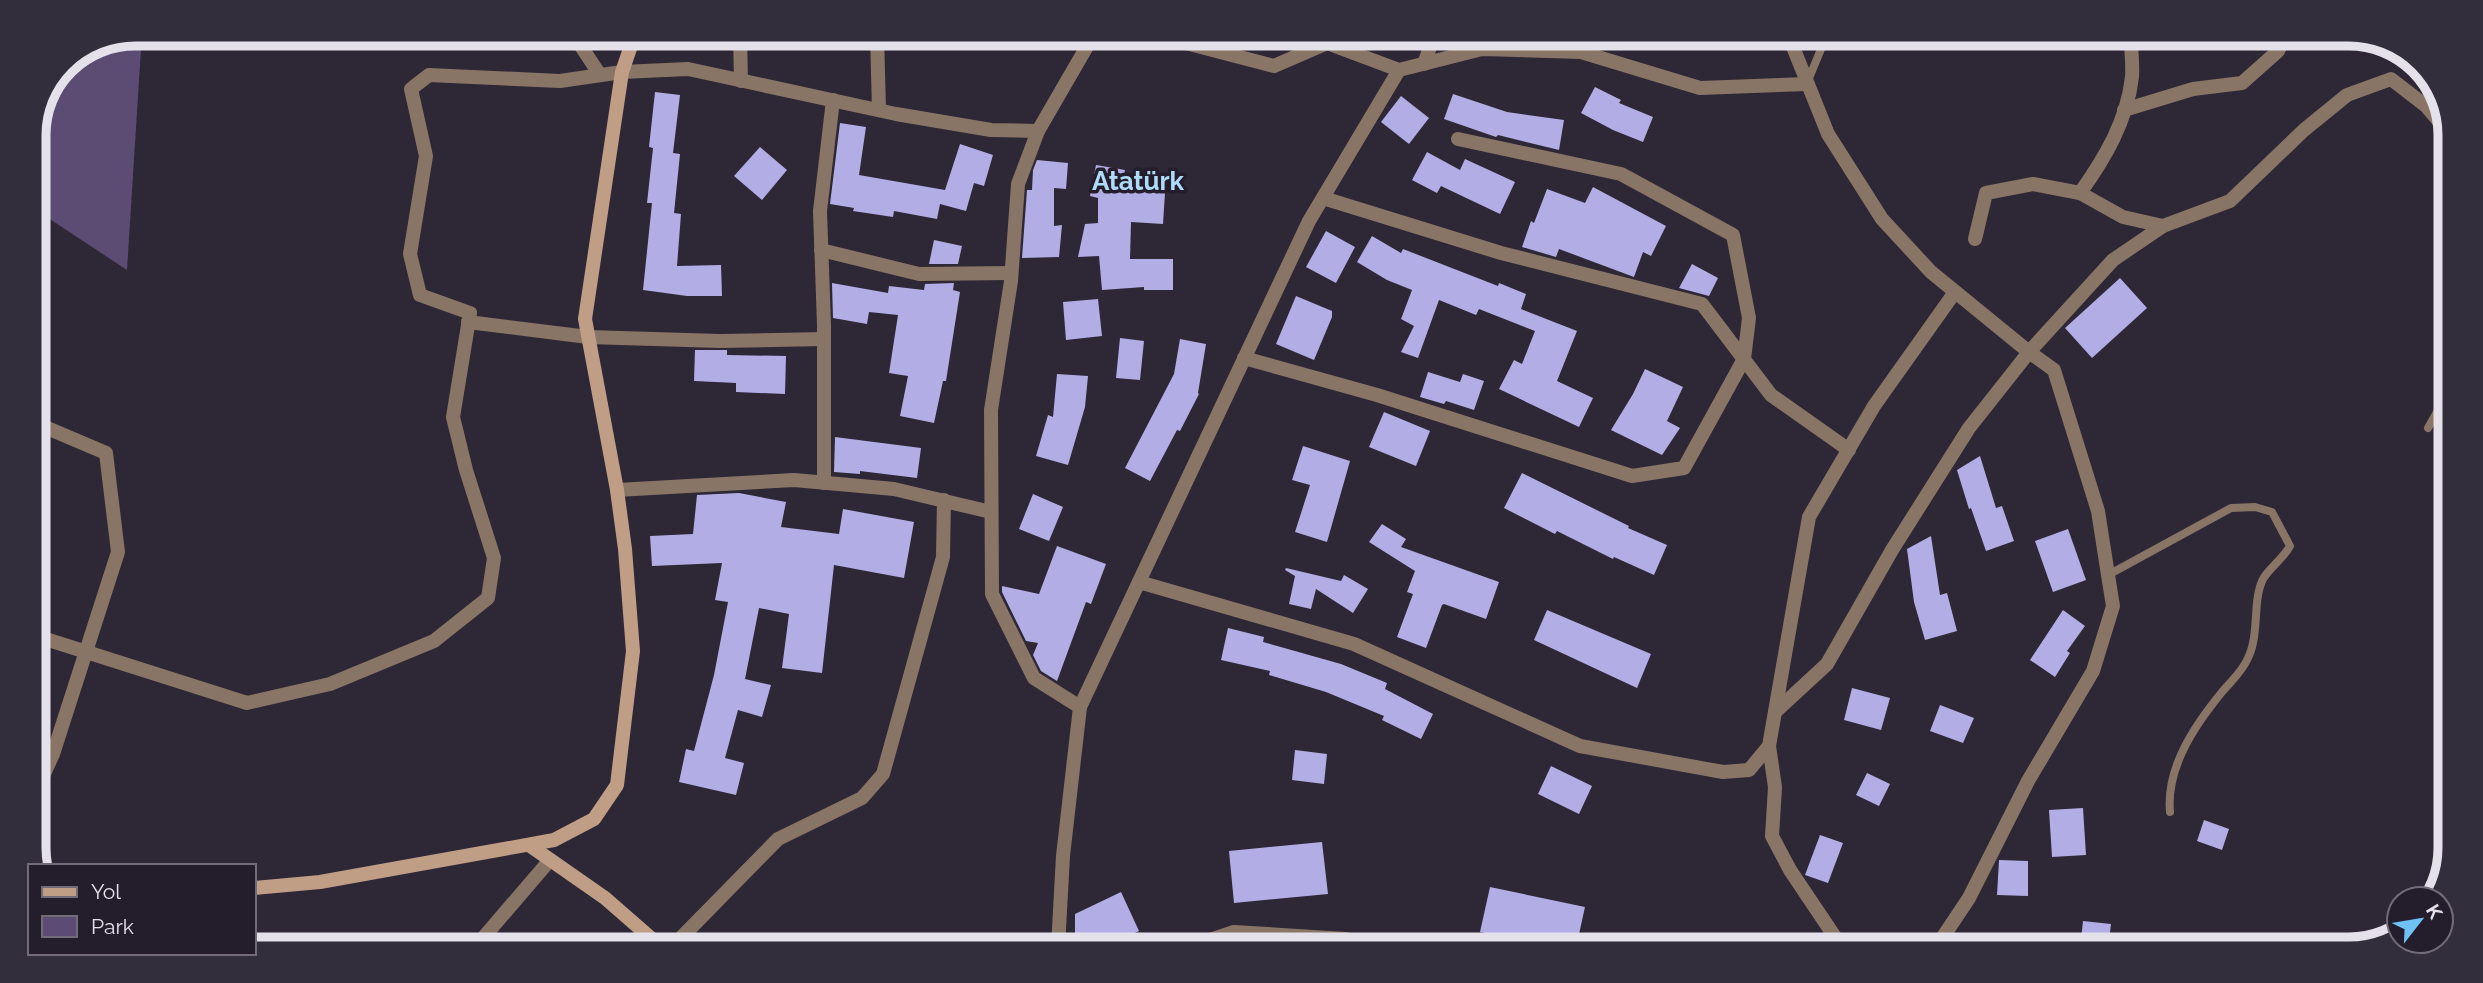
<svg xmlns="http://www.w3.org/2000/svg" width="2483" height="983" viewBox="0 0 2483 983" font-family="Raleway,sans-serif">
  <rect width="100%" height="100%" fill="#2e2736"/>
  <!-- green -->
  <path fill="#5c4b73" d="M135,33H142L127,270L33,208V128L63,63Z"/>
  <!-- building -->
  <g fill="#b2aee5">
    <path d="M1595,87L1621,100L1619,103L1653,117L1643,142L1613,130L1581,113Z"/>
    <path d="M655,92L680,95L673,153L680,154L674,213L681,214L677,266L721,265L722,296H687L643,290L652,203H647L653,148L649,147Z"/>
    <path d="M1453,94L1507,112L1564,120L1559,150L1498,135L1496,137L1444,119Z"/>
    <path d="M1401,96L1429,118L1409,144L1381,122Z"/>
    <path d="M840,123L866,127L859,175L945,190L960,144L993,155L984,186L974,183L966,211L940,204L937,219L894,211L893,217L853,211L854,208L830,204Z"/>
    <path d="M760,147L787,170L762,200L734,176Z"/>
    <path d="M1427,152L1460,170L1465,159L1515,182L1500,214L1441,186L1437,193L1412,180Z"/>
    <path d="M1037,160L1068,163L1066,189L1054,188V226L1062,225L1059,257L1022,258L1027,190H1032L1033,170Z"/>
    <path d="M1096,165L1125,170L1121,190L1165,193L1163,224L1131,222L1130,259H1173V290H1144V287L1102,290L1099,256L1078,257L1085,224L1098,223V198L1090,196Z"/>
    <path d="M1593,187L1666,226L1651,256L1643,252L1634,277L1559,249L1556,257L1522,247L1531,221L1534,223L1547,189L1585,203Z"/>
    <path d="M1326,231L1355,247L1336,283L1306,267Z"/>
    <path d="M1372,236L1401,253L1403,249L1498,286L1499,283L1526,294L1521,309L1577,331L1557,381L1593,398L1579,427L1499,389L1514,360L1522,364L1535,331L1479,309L1476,315L1439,300L1418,358L1401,352L1414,326L1401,319L1412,290L1387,280L1357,262Z"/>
    <path d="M934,240L962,246L958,264H929Z"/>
    <path d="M1692,264L1718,278L1709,296L1679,288Z"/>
    <path d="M2120,278L2147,308L2092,358L2065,328Z"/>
    <path d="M832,283L888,293L889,286L924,290L925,284L954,283L953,290L960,292L946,381H943L934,423L900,416L908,376L889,373L898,315L869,312L867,324L833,318Z"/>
    <path d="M1296,296L1332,311V317L1314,360L1276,344Z"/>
    <path d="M1098,299L1102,336L1066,340L1063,302Z"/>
    <path d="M1120,338L1144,341L1140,380L1116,378Z"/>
    <path d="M1180,339L1206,344L1198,393L1199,394L1180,431L1177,430L1150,481L1125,468L1174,374Z"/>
    <path d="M695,350H727V355L786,356L785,394L736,392V383L694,381Z"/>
    <path d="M1645,369L1683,387L1667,421L1680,428L1662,455L1611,430L1633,394Z"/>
    <path d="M1428,372L1460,382L1463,374L1484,381L1474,410L1446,401L1444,404L1420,397Z"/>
    <path d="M1057,374L1088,376L1085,407L1068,465L1036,456L1048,415L1053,417Z"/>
    <path d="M1384,412L1430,431L1416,466L1369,447Z"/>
    <path d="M835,437L921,448L917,478L860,471V474L834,472Z"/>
    <path d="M1303,446L1350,461L1327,542L1295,532L1310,485L1292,480Z"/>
    <path d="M1980,456L1996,508L2002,506L2014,541L1986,551L1971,508L1969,509L1957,470Z"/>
    <path d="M1522,473L1629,526L1628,528L1667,545L1654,575L1614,557L1613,559L1557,531L1555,534L1504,508Z"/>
    <path d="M739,493L786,502L781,527L839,534L843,509L914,522L904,578L834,565L822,673L782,668L789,614L759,608L745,679L771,685L762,717L738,710L725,758L744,763L736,795L679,782L686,749L694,751L714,675L728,602L715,600L722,563L652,566L650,536L693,534L697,495Z"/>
    <path d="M1033,494L1063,507L1049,541L1019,529Z"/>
    <path d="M1382,524L1406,539L1401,547L1499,582L1486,619L1444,604L1442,605L1426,648L1397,637L1413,594L1407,592L1415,571L1369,542Z"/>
    <path d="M2068,529L2086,580L2053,592L2035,541Z"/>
    <path d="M1931,536L1940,595L1947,593L1957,631L1925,640L1914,602L1907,549Z"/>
    <path d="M1057,546L1106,564L1091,604L1086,602L1057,681L1041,671L1033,655L1038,643L1026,641L1002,592V586L1039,594Z"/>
    <path d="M1286,568L1341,581L1344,575L1368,589L1353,613L1316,589L1311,609L1289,604L1295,576L1285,570Z"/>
    <path d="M1547,610L1651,654L1637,688L1534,640Z"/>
    <path d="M2063,610L2085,626L2067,651L2070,653L2055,677L2030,660Z"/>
    <path d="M1228,628L1264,637L1263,642L1341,664L1387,683L1385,689L1433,714L1421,739L1382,720L1384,716L1326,692L1269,675L1270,671L1221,660Z"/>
    <path d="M1852,688L1890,698L1881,730L1844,720Z"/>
    <path d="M1940,705L1974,718L1963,743L1930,731Z"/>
    <path d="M1295,750L1327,754L1324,784L1292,780Z"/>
    <path d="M1551,766L1592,786L1579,814L1538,794Z"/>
    <path d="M1867,773L1890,784L1879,806L1856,795Z"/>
    <path d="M2083,808L2086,855L2052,857L2049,810Z"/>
    <path d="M2204,820L2229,829L2222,850L2197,841Z"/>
    <path d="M1820,835L1843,843L1828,883L1805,875Z"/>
    <path d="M1322,842L1328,894L1234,903L1229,851Z"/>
    <path d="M1999,860L2028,861V896L1997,895Z"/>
    <path d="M1490,887L1585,907L1576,948H1557L1480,932Z"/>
    <path d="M1121,892L1139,931L1105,947H1075V914Z"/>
    <path d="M2083,921L2111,924L2108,949H2080Z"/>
  </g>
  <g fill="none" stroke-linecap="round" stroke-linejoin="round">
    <!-- lane -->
    <g stroke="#897565" stroke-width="8">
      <path d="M1807,83L1826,37"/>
      <path d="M2428,428L2437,412L2448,405"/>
      <path d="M2108,575L2231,508L2255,507L2272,512L2290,546C2283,559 2270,567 2263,579C2252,601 2260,633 2248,658C2242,672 2232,680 2222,692C2195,725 2166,767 2170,812"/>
    </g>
    <!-- street -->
    <g stroke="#897565" stroke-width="14">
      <path d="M573,34L600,75"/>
      <path d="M740,35L741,81"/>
      <path d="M877,35L879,110"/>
      <path d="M1789,37L1828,134L1882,219L1931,272L2029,352L2054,370L2098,511L2108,575L2113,606L2093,671L2028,781L1969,898L1935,949"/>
      <path d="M1092,38L1159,36L1274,66L1327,43L1399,70L1482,49L1581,52L1700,88L1807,84"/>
      <path d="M1424,64L1434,36"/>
      <path d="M2124,110L2193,89L2242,83L2278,51L2283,39"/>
      <path d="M2080,193C2105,158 2127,121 2132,77C2133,65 2131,51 2131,38"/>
      <path d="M1323,198L1501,253L1702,304L1771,395L1849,450"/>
      <path d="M1975,239L1986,193L2033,184L2080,193L2123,217L2163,226"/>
      <path d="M821,250L919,274L1011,273"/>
      <path d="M468,322L588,337L720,341L824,339"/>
      <path d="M1244,358L1377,395L1632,476L1684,468L1744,359L1749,318L1733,235L1621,174L1458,139"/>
      <path d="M33,422L106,453L118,552L53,754L33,798"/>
      <path d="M824,483V325L820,211L833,100"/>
      <path d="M617,490L794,480L894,489L991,512"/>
      <path d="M1139,582L1354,644L1580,746L1723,772L1749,770L1769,746L1809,517L1874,406L1955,292"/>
      <path d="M33,635L247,703L330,684L434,641L488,598L494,558L466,470L453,417L470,313L420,295L410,254L426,156L411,89L429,75L560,81L622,72L688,69L896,114L991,130L1038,131"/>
      <path d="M1080,707L1034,678L992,594L991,410L1011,281L1018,184L1038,131L1093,36"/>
      <path d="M1775,712L1827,664L1892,550L1969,428L2029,352L2113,260L2163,226L2230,201L2304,130L2347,95L2391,79L2426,106L2449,133"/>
      <path d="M1769,746L1775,787L1772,836L1790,870L1843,949"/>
      <path d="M477,945L550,860"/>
      <path d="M673,946L778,839L862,798L883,774L943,557L944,500"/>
      <path d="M1058,947L1063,856L1080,707L1309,221L1399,70"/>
      <path d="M1189,947L1234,932L1346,939L1387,947"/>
    </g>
    <!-- secondary -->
    <g stroke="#bf9e85" stroke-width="14">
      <path d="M529,845L605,898L660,946"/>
      <path d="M254,888L320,882L554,840L594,819L617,785L633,651L625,549L617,490L585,319L622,72L635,34"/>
    </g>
  </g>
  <g text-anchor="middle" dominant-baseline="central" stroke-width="7" stroke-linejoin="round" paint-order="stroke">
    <!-- district labels -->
    <g font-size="26" font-weight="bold" fill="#b0dbf8" stroke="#241e2c">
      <text x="1138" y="181">Atatürk</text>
    </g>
  </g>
  <!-- crop -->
  <path d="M0 0H2483V983H0ZM135 46H2349A89 89 0 0 1 2438 135V848A89 89 0 0 1 2349 937H135A89 89 0 0 1 46 848V135A89 89 0 0 1 135 46Z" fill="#332e3b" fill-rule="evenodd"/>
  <path fill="none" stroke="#e5e1eb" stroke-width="9" d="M135 46H2349A89 89 0 0 1 2438 135V848A89 89 0 0 1 2349 937H135A89 89 0 0 1 46 848V135A89 89 0 0 1 135 46Z"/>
  <!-- legend -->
  <rect x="28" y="864" width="228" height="91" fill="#241e2c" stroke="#716c78" stroke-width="2"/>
  <rect x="42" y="887" width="35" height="10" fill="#bf9e85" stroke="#716c78" stroke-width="2"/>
  <text x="91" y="899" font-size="21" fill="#e5e1eb">Yol</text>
  <rect x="42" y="916" width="35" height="21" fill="#5c4b73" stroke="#716c78" stroke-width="2"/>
  <text x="91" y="934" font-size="21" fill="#e5e1eb">Park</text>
  <!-- north arrow -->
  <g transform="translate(2420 920) rotate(59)"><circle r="33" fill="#241e2c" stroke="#716c78" stroke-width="2"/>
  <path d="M0-5L12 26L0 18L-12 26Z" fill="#6fc2f4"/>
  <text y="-10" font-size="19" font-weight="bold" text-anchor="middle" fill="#e5e1eb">K</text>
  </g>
</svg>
